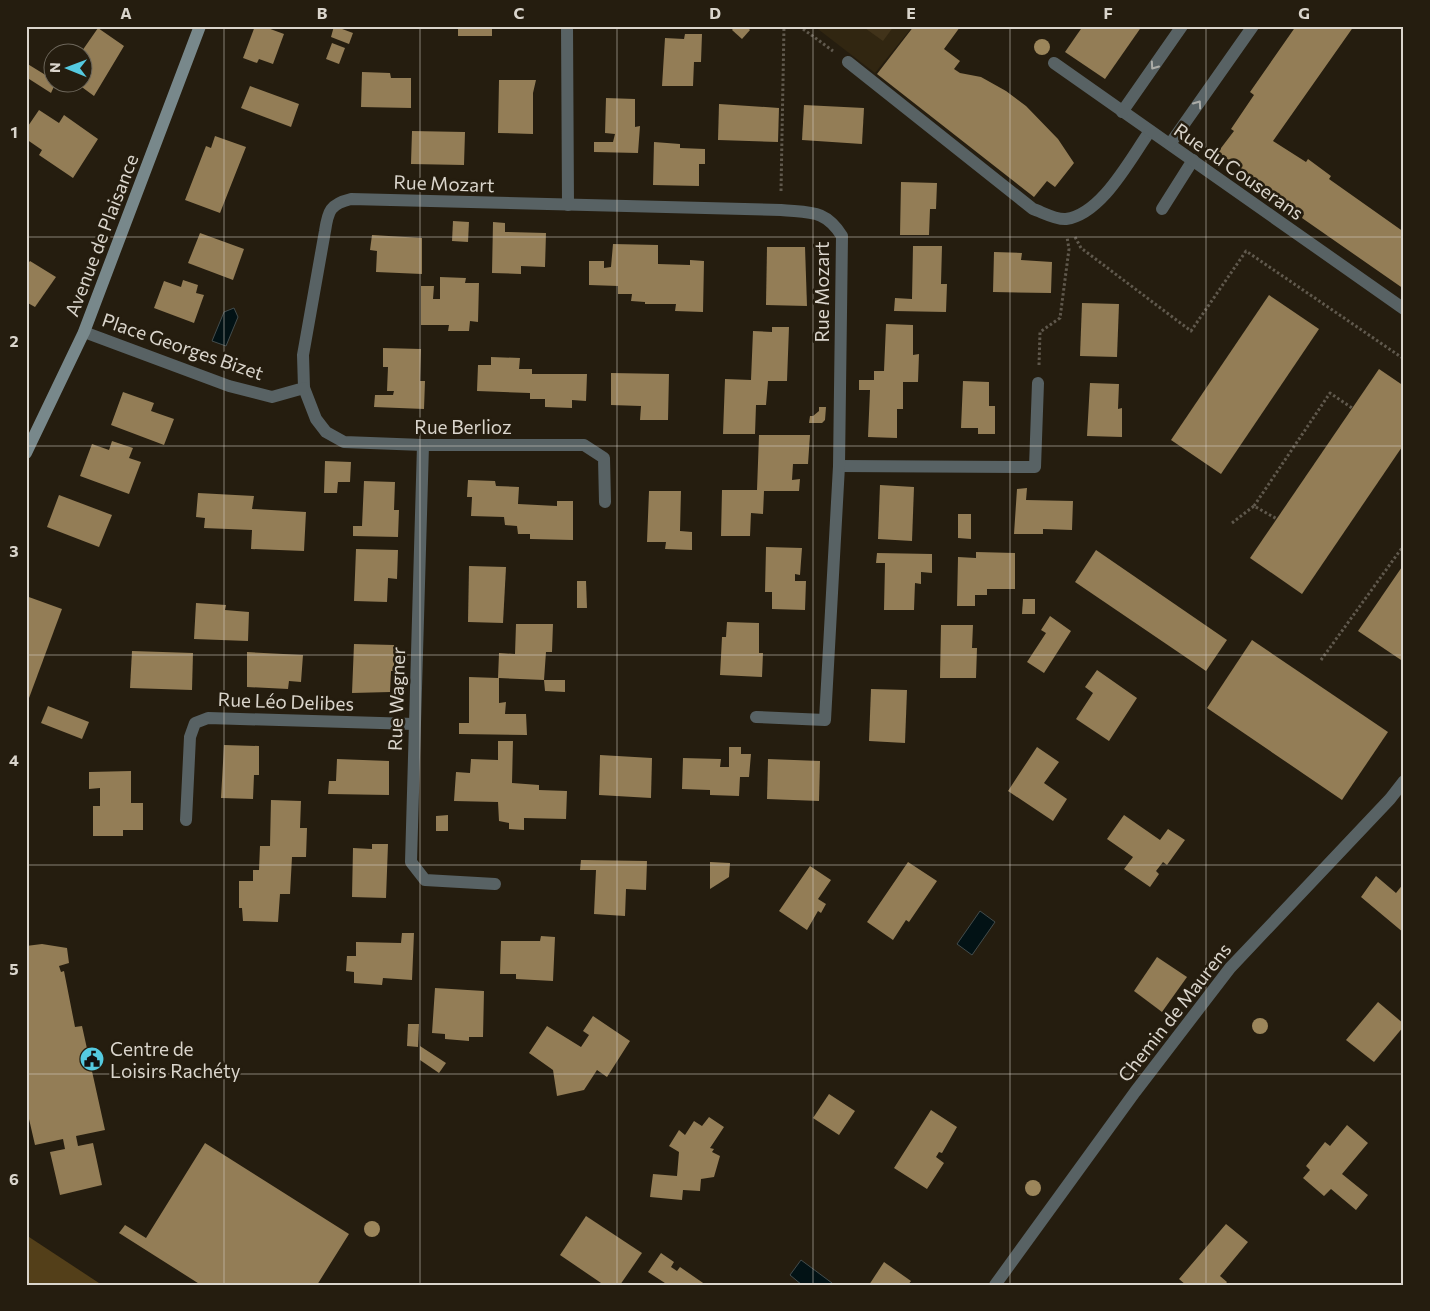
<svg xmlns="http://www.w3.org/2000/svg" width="1430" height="1311" viewBox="0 0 1430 1311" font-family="Commissioner,sans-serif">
  <rect width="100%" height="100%" fill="#251d0f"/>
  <!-- built -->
  <path fill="#312611" d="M814,26H913L875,73Z"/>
  <!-- green -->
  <path fill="#41331a" d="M862,26H894L883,41Z"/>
  <!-- forest -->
  <path fill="#533f19" d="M26,1235L102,1285H26Z"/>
  <!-- water -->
  <g fill="#021215" stroke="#434c4c">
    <path d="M234,308L238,317L226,346L212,341L224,312Z"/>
    <path d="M980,911L995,922L972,955L957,944Z"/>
    <path d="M801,1260L832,1283L830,1285H802L790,1275Z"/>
  </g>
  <!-- building -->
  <g fill="#937d56">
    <path d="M255,26H262L284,34L273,64L259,59L257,63L243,58Z"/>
    <path d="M334,26L353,33L349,44L331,37Z"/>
    <rect x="458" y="26" width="34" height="10"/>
    <path d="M735,26H746L750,30L742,39L732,30Z"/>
    <path d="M914,26L960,27L944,49L960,61L954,69L960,73L981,77L1006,91L1026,106L1058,139L1074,163L1055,187L1047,181L1034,197L877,74Z"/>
    <path d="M1083,26H1142L1105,79L1065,52Z"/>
    <path d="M1296,26H1354L1273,141L1306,162L1308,159L1331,176L1329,179L1404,232V289L1302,218L1304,214L1218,152L1234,131L1231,129L1254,95L1250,92Z"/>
    <path d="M98,28L124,46L94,96L75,82H82V52H68L73,45L82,51Z"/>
    <path d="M685,34H702L701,62H694L693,86H662L665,38L684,39Z"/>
    <path d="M332,43L345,48L339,64L326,59Z"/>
    <path d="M26,63L52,79V82H56L51,93L26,77Z"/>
    <path d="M362,72L390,73L391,78H411V108L361,107Z"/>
    <path d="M499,80H536L533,93V134L498,133Z"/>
    <path d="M250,86L299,104L291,127L241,108Z"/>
    <path d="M606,98L635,99V127L640,126L638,153L594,152V142H613L615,134L605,133Z"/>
    <path d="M719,104L779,108L778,142L718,140Z"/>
    <path d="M804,105L864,108L862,144L802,140Z"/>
    <path d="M39,110L59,123L64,115L98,139L73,178L39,155L42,150L26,139V129Z"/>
    <path d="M412,131L465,132L464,165L411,164Z"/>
    <path d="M215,136L246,147L220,213L185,200L206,146L211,148Z"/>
    <path d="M654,142L680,144V148L705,149V164H699V186L653,185Z"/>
    <path d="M901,182L937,183L936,209H930L929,235H900Z"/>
    <path d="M453,221L469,222L468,242L452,241Z"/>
    <path d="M493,222L505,223V232L546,233L545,267L521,266V274L492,273Z"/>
    <path d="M200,233L244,249L233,280L188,263Z"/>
    <path d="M372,235L422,238V274L376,272L377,251L370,250Z"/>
    <path d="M613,244L658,245V264L690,265V260L704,261L703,312L675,311L676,304H645V302L631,301L632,294H618V286L589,285V261H604V268L611,267Z"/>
    <path d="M913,246H942L941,284H947L946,312L894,311L895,298L912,299Z"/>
    <path d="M767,247H805L807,306L766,305Z"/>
    <path d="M994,252L1022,253L1021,260L1052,262L1051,293L993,292Z"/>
    <path d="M30,261L56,277L35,307L26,302V266Z"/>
    <path d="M440,277L466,278L465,283H479L478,322L470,321L469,331H448L449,325H421V286H434L433,299H440Z"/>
    <path d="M183,280L198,285L196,293L204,295L194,323L154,308L164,281L181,287Z"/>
    <path d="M1269,295L1319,329L1221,474L1171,440Z"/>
    <path d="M1082,303L1119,304L1117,357L1080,356Z"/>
    <path d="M886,324L913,325V355L919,354L918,382H903V409H897V438L868,437L870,390H859V380H874V371H884Z"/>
    <path d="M772,327H789L787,381H768L766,405H756L755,434H723L725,379L751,380L753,331L772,332Z"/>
    <path d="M383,348L421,349L420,381H425L424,409L374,407L375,395H393L394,391H387L388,367H383Z"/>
    <path d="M491,357L520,358L519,369H532V374H587L586,401L572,400V408L545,407V399H530V393L477,391L478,365H491Z"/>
    <path d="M1379,369L1404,386V444L1302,594L1250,558Z"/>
    <path d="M611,373L669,374L668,420H640L641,406L611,405Z"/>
    <path d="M963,381L989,382V406H995V434H978V428H961Z"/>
    <path d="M1090,383L1119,384L1118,409L1122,408V437L1087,436Z"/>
    <path d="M123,392L154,403L151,411L174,419L164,445L111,425Z"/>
    <path d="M819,407H826L825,420L822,423H809L810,416H813L819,411Z"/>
    <path d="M759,435H810L808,464H793L792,480L800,479L799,491H764L763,514L751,513L750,536H721L722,490H757Z"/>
    <path d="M112,441L133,448L129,458L141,462L129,494L80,476L92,444L109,450Z"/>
    <path d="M325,461L351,462L350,482H338L337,493H324Z"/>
    <path d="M468,480L495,481L496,486L519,487L518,504L557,506V501H573V540L530,539V534H518L517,526L505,525L504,517L471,516L472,497H467Z"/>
    <path d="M364,481L395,482L394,510H399L398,537L353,536V526H362Z"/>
    <path d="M880,485L914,487L912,541L878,539Z"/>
    <path d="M1027,488L1026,500L1073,501L1072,530L1043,529V534H1014L1017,489Z"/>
    <path d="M649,491H681L680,531L692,532V550L665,549L666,542H647Z"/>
    <path d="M198,493L254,496L252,509L306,512L304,551L251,549L252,530L204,528L205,518L196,517Z"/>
    <path d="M59,495L112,515L99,547L47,527Z"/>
    <path d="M958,514H971V539L958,538Z"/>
    <path d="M766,547L802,548L800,575L795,574V581H806L805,610L772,609V592H765Z"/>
    <path d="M356,549L398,550L397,579L388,578L387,602L354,601Z"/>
    <path d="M1096,550L1227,640L1206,671L1075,582Z"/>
    <path d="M976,552L1015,553V589H987V595H975V606H957L958,557L976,558Z"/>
    <path d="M877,553L932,554V573L921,572V584L915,583L914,610H884L885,563H876Z"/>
    <path d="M1404,564V662L1358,631Z"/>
    <path d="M469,566L506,567L503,623L468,622Z"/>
    <path d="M577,581H586L587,608H577Z"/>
    <path d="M26,596L62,609L29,698L26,697Z"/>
    <path d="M1023,599H1035V614H1022Z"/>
    <path d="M196,603L226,605L225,610L249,612L248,641L194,639Z"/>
    <path d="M1050,616L1071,631L1044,673L1027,662L1046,633L1041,630Z"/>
    <path d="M727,622L759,623V653H763L762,677L720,675L722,637H726Z"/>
    <path d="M516,624H553L552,652H546L544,680L499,678V703L506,702L505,714H526L527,735L459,734V723H469V677L498,678L499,653L515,654Z"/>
    <path d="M941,625H973L972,648H977L976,678H940Z"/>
    <path d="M1252,640L1388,732L1342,800L1207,708Z"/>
    <path d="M354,644L394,645V671H391L390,692L352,693Z"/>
    <path d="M132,651L193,653L192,690L130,688Z"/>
    <path d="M247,652L303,655L301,682L289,681L288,689L247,687Z"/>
    <path d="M1097,670L1137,698L1109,741L1076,719L1093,693L1085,687Z"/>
    <path d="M544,680H565V692L545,691Z"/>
    <path d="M871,689L907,690L905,743L869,741Z"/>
    <path d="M48,706L89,722L82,739L41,723Z"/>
    <path d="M498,741H513L512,783L539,785V790L567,791L566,819L524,818V830L509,829V823L499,821L498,802L454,801L456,772L470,773L471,759L498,760Z"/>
    <path d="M224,745L259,746V775H254L253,799L221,798Z"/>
    <path d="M729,747H741V754H751L749,777H740L739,796L710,795V790L682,789L683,758L721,759L720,767H729Z"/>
    <path d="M1037,747L1059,762L1044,783L1067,799L1053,821L1008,791Z"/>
    <path d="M600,755L652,758L651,798L599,795Z"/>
    <path d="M337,759L389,761V795L328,794L329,781H336Z"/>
    <path d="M768,759L820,761L819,801L767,799Z"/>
    <path d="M131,771V803H143V830H123V836H93V806H100V788L89,789V772Z"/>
    <path d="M271,800L301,801L300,828H307L306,857H292L290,894H280L278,922L243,921L242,908H239V881H253V870H259L260,846H270Z"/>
    <path d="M448,815V831H436V816Z"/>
    <path d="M1124,815L1160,840L1168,829L1185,840L1167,865L1163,862L1156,871L1159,874L1150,887L1124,869L1133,857L1107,839Z"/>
    <path d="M372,844H388L386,898L352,897L353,848L372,849Z"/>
    <path d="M581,860L647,861L646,890L626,889L625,916L594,914L596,870H580Z"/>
    <path d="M710,862L730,863L729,877L710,889Z"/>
    <path d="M908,862L937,881L909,922L906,920L893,940L867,922Z"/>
    <path d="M810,866L831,880L818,899L826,904L821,913L818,911L807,930L779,911Z"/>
    <path d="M1376,876L1396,893L1404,883V933L1361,897Z"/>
    <path d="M402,933H414L412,980L383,978L382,985L354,983V972L346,971L347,956H356V942L401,943Z"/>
    <path d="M541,936L555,937L553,981L516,979V974H500L501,941H540Z"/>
    <path d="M42,944L67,948L69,963L59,966L61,972L64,971L75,1027L82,1026L105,1130L76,1136L78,1146L93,1143L102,1185L60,1195L50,1152L65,1149L63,1139L35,1145L26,1106V946Z"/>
    <path d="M1157,957L1187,977L1162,1012L1134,991Z"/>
    <path d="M435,988L484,991L483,1037H469V1041L445,1039V1034L432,1033Z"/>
    <path d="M1378,1002L1404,1024V1026L1374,1062L1346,1040Z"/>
    <path d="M593,1016L630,1041L607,1077L597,1070L584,1090L557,1096L553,1070L529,1053L547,1026L581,1047L589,1035L583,1031Z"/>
    <path d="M408,1024H419L418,1047L407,1046Z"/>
    <path d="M420,1046L446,1063L439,1073L420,1060Z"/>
    <path d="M829,1094L855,1111L839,1135L813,1118Z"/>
    <path d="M931,1110L957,1127L942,1153L939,1152L936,1157L944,1163L927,1189L894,1168Z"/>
    <path d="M709,1117L724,1127L710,1148L714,1149L712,1152L720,1156L714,1177L701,1179L700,1191L683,1190L682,1200L650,1197L653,1174L677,1176L679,1152L669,1146L679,1130L685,1135L694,1121L702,1126Z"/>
    <path d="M1347,1125L1368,1143L1342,1174L1368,1195L1356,1210L1331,1189L1324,1196L1303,1178L1310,1170L1306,1166L1325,1142L1330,1146Z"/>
    <path d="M205,1143L349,1234L317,1285H201L119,1233L125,1225L146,1238Z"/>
    <path d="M586,1216L642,1253L620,1285H604L560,1255Z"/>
    <path d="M1226,1224L1248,1242L1220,1276L1227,1282L1225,1285H1186L1179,1279Z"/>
    <path d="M661,1253L674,1262L671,1267L677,1271L680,1267L706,1285H668L648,1272Z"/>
    <path d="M884,1262L911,1281L908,1285H869Z"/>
  </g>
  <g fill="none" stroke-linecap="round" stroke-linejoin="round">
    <!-- path -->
    <g stroke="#60594d" stroke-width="3" stroke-dasharray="2.5 2.5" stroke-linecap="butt">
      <path d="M799,26L833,51"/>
      <path d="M781,191L784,26"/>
      <path d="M1075,237L1081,248L1191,331L1246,251L1404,359"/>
      <path d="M1039,365L1040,332L1060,318L1069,249L1067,237"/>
      <path d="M1254,506L1330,393L1352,408"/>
      <path d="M1232,523L1254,506L1277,519"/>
      <path d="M1321,660L1404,545"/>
    </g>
    <!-- lane -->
    <g stroke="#586264" stroke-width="12">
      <path d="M567,26L568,205"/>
      <path d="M848,62L1033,209C1042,212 1056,220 1066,219C1102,214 1130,159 1150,131"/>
      <path d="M1162,209L1193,160"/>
      <path d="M839,466L1035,467L1038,383"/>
      <path d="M186,820L190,737L195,723L208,718L414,724"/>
    </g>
    <!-- street -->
    <g stroke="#586264" stroke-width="12">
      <path d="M1054,63L1404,309"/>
      <path d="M1122,112L1182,26"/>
      <path d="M1170,144L1253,26"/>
      <path d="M84,332L229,386L272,397L304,388L303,355L325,231C328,211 330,204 351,199L781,210C810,213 825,209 842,236L839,466L825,720L756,717"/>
      <path d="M304,388L316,419L326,432L344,442L423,445H584L604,458L605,502"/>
      <path d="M423,445L411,862L425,880L495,884"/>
      <path d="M995,1285L1135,1092L1230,968L1390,799L1404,781"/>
    </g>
    <!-- secondary -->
    <path stroke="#78888b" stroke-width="12" d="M26,453L84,332L200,26"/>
  </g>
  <!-- trees -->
  <g fill="#9c865b">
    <circle cx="1042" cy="47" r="8"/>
    <circle cx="1260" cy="1026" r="8"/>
    <circle cx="1033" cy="1188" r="8"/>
    <circle cx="372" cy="1229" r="8"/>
  </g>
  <!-- one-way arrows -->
  <defs><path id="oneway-chevron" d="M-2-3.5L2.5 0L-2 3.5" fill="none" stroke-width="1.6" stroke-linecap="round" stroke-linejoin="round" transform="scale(1.25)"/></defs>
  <g stroke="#acada8">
    <use href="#oneway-chevron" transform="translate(1154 66) rotate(125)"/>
    <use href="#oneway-chevron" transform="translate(1198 104) rotate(-55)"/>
  </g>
  <!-- grid -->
  <path fill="none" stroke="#dad5cc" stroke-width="1" stroke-opacity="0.55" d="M224,26V1285M420,26V1285M617,26V1285M813,26V1285M1010,26V1285M1206,26V1285M26,237H1404M26,446H1404M26,655H1404M26,865H1404M26,1074H1404"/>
  <!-- icons -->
  <defs>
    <symbol id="civic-disc" viewBox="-11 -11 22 22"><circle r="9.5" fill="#55cae0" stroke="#251d0f"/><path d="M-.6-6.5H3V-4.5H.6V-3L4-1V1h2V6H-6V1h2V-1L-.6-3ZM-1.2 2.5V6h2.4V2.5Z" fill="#111"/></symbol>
  </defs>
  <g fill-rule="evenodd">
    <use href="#civic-disc" x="78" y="1045" width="28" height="28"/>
  </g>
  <g text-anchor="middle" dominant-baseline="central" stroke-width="5" stroke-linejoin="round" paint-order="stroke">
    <!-- street labels -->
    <g font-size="19" fill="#dad5cc" stroke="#251d0f">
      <text transform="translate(1239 171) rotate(35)">Rue du Couserans</text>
      <text transform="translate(444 183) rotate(2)">Rue Mozart</text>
      <text transform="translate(101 235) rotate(-69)">Avenue de Plaisance</text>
      <text transform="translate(821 292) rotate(-90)">Rue Mozart</text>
      <text transform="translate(183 346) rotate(19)">Place Georges Bizet</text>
      <text x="463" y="426">Rue Berlioz</text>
      <text transform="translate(396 699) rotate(-88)">Rue Wagner</text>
      <text transform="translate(286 701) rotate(2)">Rue Léo Delibes</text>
      <text transform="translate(1174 1012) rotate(-52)">Chemin de Maurens</text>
    </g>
    <!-- poi labels -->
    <g font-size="19" fill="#dad5cc" stroke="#251d0f" text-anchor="start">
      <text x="110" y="1048">Centre de<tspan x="110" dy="22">Loisirs Rachéty</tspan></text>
    </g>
  </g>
  <!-- border -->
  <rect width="1430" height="1311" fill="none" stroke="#251d0f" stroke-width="55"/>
  <!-- north arrow -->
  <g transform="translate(68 68) rotate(271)"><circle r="24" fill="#251d0f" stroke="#6d675b"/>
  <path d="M0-4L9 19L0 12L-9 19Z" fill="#55cae0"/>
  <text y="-8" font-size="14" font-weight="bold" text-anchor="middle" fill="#dad5cc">N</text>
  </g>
  <rect x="28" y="28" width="1374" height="1256" fill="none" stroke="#dad5cc" stroke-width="2"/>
  <g font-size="16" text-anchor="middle" font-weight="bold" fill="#dad5cc">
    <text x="126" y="19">A</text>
    <text x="322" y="19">B</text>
    <text x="519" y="19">C</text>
    <text x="715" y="19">D</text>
    <text x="911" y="19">E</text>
    <text x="1108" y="19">F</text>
    <text x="1304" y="19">G</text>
    <text x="14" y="138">1</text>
    <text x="14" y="347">2</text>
    <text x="14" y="557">3</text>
    <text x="14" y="766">4</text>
    <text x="14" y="975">5</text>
    <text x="14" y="1185">6</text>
  </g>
</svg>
